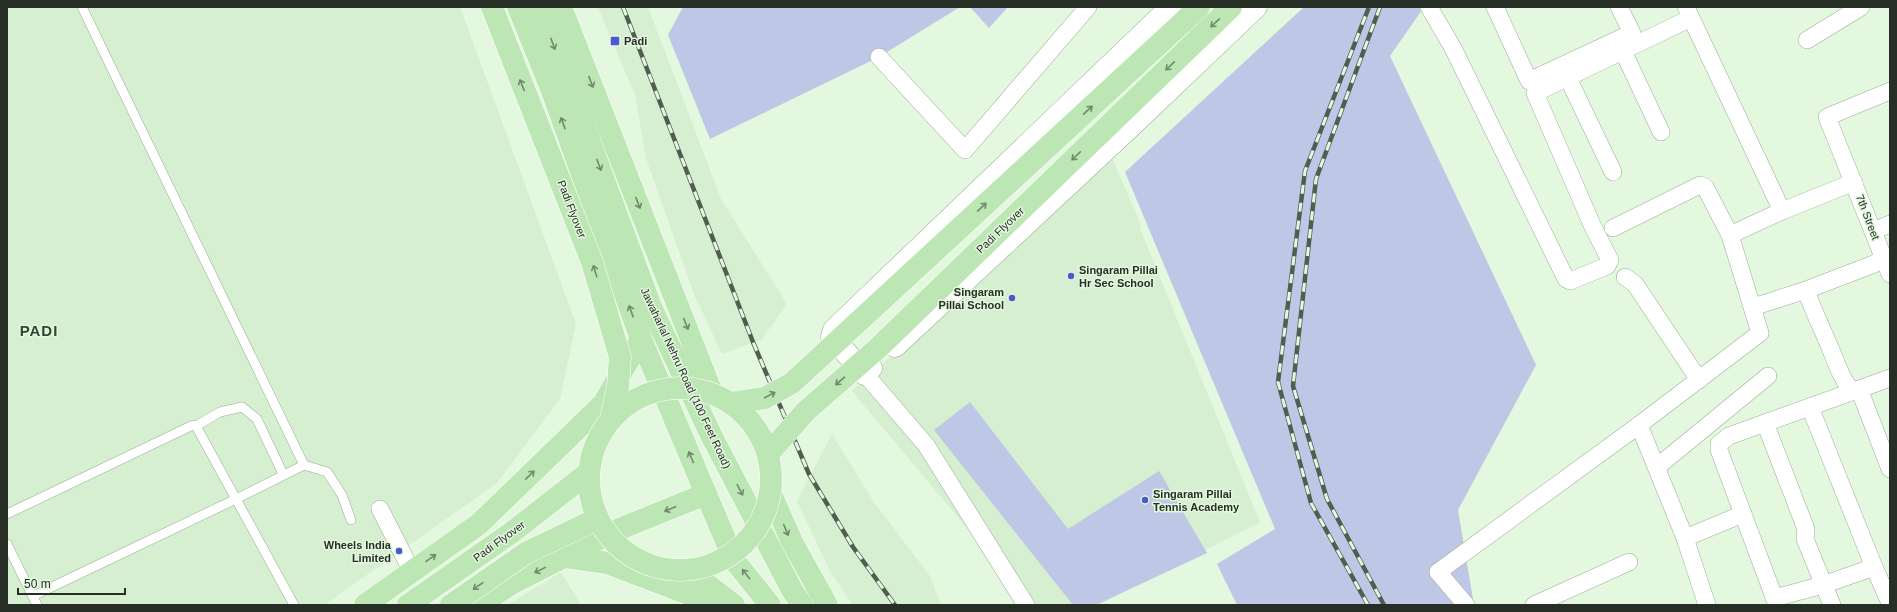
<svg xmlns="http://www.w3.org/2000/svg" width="1897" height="612" viewBox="0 0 1897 612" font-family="Helvetica,sans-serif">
  <rect width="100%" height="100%" fill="#e3f8df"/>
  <!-- built -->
  <g fill="#d5efd0">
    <path d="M7,7H460L576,324L560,399L496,484L324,605H7Z"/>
    <path d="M598,7H648L721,199L787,304L762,339L722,354L694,294L646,158L635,95Z"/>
    <path d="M1113,160L1141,225L1139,226L1260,522L1098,605H1032L852,391L1059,208L1103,167Z"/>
    <path d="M832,434L873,501L930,576L941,605H853L830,571L797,501Z"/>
    <path d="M561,572L581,605H508Z"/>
  </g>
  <!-- green -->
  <g fill="#bec7e5">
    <path d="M683,7H960L879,57L710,139L668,35Z"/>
    <path d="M970,7H1008L989,28Z"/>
    <path d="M1304,7H1424L1390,56L1536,365L1458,510L1474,605H1237L1217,564L1275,529L1125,172Z"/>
    <path d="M970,402L1068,529L1159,471L1207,553L1096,605H1073L934,430Z"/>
  </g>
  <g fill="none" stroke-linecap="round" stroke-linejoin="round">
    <defs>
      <g id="lane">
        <path d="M196,426L220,412L242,407L257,419L283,474"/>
        <path d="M304,465L327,472L342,495L351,520"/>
        <path d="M7,514L193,425L196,426L294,605"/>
        <path d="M7,544L37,605"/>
        <path d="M33,596L236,499L304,465L82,7"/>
      </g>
      <g id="street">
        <path d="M1429,7L1453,48L1566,279L1570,281L1607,266L1610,260L1593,227L1535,93L1691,18"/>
        <path d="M1495,7L1529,81L1632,33L1619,7"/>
        <path d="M1686,7L1782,211"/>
        <path d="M1807,40L1861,7"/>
        <path d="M1623,51L1661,132"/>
        <path d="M879,57L965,150L1088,7"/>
        <path d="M1568,78L1613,172"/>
        <path d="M1890,91L1827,117L1890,274"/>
        <path d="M1873,231L1890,224"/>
        <path d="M1730,235L1782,211L1854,182"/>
        <path d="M1625,277L1635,284L1699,380"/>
        <path d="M1806,290C1813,311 1823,330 1831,350C1838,367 1841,377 1852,392"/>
        <path d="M1753,307L1806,290L1874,264L1884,257"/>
        <path d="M865,374L926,445L1026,605"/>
        <path d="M1859,389L1890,469"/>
        <path d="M1810,407L1874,567L1890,603"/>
        <path d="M1765,423L1806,529L1805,539L1832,605"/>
        <path d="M1639,425L1685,538L1707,605"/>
        <path d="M1657,467L1768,376"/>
        <path d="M380,509L412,572"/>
        <path d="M1685,538L1743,514"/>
        <path d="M1774,598L1823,585L1874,567"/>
        <path d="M1466,605L1438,572L1639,425L1760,333L1730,235L1705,187L1700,185L1613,228"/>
        <path d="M1534,605L1629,562"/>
        <path d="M1777,605L1719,450V444L1729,436L1890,378"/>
      </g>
      <g id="secondary">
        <path d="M895,346L1131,126L1256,7"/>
        <path d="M871,368L865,374L832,337L834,330L1171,7"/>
      </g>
      <g id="primary">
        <path d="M518,7L551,88L641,339L706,494L734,560L770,605"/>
        <path d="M540,7L651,307L711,435L792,590L802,605"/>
        <path d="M561,7L712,393"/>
        <path d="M1182,23L1199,7"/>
        <path d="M1198,39L1231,7"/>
        <path d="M771,494L792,542L827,605"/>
        <path d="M566,557L607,563L699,598L710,605"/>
        <path d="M688,570L734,605"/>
        <path d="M365,605L479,524L603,404L641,339"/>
        <path d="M478,605L513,583L617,530L706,494"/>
      </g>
    </defs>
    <!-- lane casing -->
    <use href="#lane" stroke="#99ad95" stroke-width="10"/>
    <!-- street casing -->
    <use href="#street" stroke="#99ad95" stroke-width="18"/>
    <!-- secondary casing -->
    <use href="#secondary" stroke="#99ad95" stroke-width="23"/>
    <!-- primary casing -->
    <use href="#primary" stroke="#fff" stroke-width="23"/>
    <!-- lane -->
    <use href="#lane" stroke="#fff" stroke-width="9"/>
    <!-- street -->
    <use href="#street" stroke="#fff" stroke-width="17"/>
    <!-- secondary -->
    <use href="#secondary" stroke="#fff" stroke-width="22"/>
    <!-- primary -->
    <use href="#primary" stroke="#bce6b3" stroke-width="22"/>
    <defs>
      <g id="rail">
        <path d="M623,7L753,342L809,474L853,547L895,605"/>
        <path d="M1380,7L1316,179L1293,386L1327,499L1384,605"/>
        <path d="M1368,605L1311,503L1278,382L1305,171L1369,7"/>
      </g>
    </defs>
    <!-- rail casing -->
    <use href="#rail" stroke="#525d51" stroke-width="4.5"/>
    <!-- rail -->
    <use href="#rail" stroke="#e3f8df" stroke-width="3" stroke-dasharray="9" stroke-linecap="butt"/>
    <defs>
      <g id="primary-bridge">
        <path d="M492,7L592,262L620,357L618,387L611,418"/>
        <circle cx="680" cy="479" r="91"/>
        <path d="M732,403L765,398L792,383L1182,23"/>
        <path d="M769,453L806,411L878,348L1198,39"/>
        <path d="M408,605L511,533L588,473"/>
        <path d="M451,605L526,553L597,519"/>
      </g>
    </defs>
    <!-- primary-bridge casing -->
    <use href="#primary-bridge" stroke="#fff" stroke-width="23" stroke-linecap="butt"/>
    <!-- primary-bridge -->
    <use href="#primary-bridge" stroke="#bce6b3" stroke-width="22"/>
  </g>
  <!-- one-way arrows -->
  <defs><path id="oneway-shaft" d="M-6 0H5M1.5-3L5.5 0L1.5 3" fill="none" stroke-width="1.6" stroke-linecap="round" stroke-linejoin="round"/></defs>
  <g stroke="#718a6c">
    <use href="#oneway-shaft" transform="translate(1215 23) rotate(136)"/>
    <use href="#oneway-shaft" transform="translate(553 44) rotate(70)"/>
    <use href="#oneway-shaft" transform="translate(1170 66) rotate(136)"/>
    <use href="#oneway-shaft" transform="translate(591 82) rotate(69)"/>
    <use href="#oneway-shaft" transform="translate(522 85) rotate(-112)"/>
    <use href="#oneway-shaft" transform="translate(1088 110) rotate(-43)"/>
    <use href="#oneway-shaft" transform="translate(563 123) rotate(-110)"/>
    <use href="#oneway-shaft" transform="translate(1076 156) rotate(136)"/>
    <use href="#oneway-shaft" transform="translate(599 165) rotate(70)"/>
    <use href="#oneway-shaft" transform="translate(638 203) rotate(69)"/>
    <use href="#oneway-shaft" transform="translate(982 207) rotate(-43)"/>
    <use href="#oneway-shaft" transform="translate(595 271) rotate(-107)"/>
    <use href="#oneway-shaft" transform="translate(631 311) rotate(-110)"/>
    <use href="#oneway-shaft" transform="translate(686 324) rotate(68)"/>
    <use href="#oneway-shaft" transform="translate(840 381) rotate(139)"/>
    <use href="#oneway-shaft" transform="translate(770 395) rotate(-28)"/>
    <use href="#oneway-shaft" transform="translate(691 457) rotate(-113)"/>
    <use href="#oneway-shaft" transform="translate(530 475) rotate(-44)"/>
    <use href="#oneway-shaft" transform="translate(740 490) rotate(62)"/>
    <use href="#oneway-shaft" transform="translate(670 509) rotate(157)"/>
    <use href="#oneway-shaft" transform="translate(786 530) rotate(67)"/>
    <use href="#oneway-shaft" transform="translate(431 558) rotate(-35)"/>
    <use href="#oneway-shaft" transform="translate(540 570) rotate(154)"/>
    <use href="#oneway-shaft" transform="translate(746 574) rotate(-128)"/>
    <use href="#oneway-shaft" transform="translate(478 586) rotate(145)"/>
  </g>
  <!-- markers -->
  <g fill="#4a59ce" stroke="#e3f8df" stroke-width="1.5">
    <rect x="610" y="36" width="10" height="10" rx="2"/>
    <circle cx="1071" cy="276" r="4"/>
    <circle cx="1012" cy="298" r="4"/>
    <circle cx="1145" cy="500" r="4"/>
    <circle cx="399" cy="551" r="4"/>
  </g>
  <g text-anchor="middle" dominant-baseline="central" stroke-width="3" stroke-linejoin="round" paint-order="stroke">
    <!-- poi labels -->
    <g font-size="11" font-weight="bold" fill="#262e25" stroke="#e3f8df" text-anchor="start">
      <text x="624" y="41">Padi</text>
      <text x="1079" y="270">Singaram Pillai<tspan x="1079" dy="13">Hr Sec School</tspan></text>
      <text x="1004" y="292" text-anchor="end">Singaram<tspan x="1004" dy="13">Pillai School</tspan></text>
      <text x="1153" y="494">Singaram Pillai<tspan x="1153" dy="13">Tennis Academy</tspan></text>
      <text x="391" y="545" text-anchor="end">Wheels India<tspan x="391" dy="13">Limited</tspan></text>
    </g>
    <!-- street labels -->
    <g font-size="11" fill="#262e25" stroke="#e3f8df">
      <text transform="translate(572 209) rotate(69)">Padi Flyover</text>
      <text transform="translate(1868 217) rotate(69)">7th Street</text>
      <text transform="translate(1000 230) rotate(-44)">Padi Flyover</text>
      <text transform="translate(686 378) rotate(65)">Jawaharlal Nehru Road (100 Feet Road)</text>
      <text transform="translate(499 541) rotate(-36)">Padi Flyover</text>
    </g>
    <!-- district labels -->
    <g font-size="15" font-weight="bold" letter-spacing="1" fill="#334430" stroke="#e3f8df">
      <text x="39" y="330">PADI</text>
    </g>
  </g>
  <!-- border -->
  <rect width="1897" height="612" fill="none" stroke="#262e25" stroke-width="16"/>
  <!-- scale -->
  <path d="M18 588v6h107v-6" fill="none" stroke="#262e25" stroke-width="2"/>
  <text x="24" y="588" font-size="12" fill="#262e25" stroke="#e3f8df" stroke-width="3" paint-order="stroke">50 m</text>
</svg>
